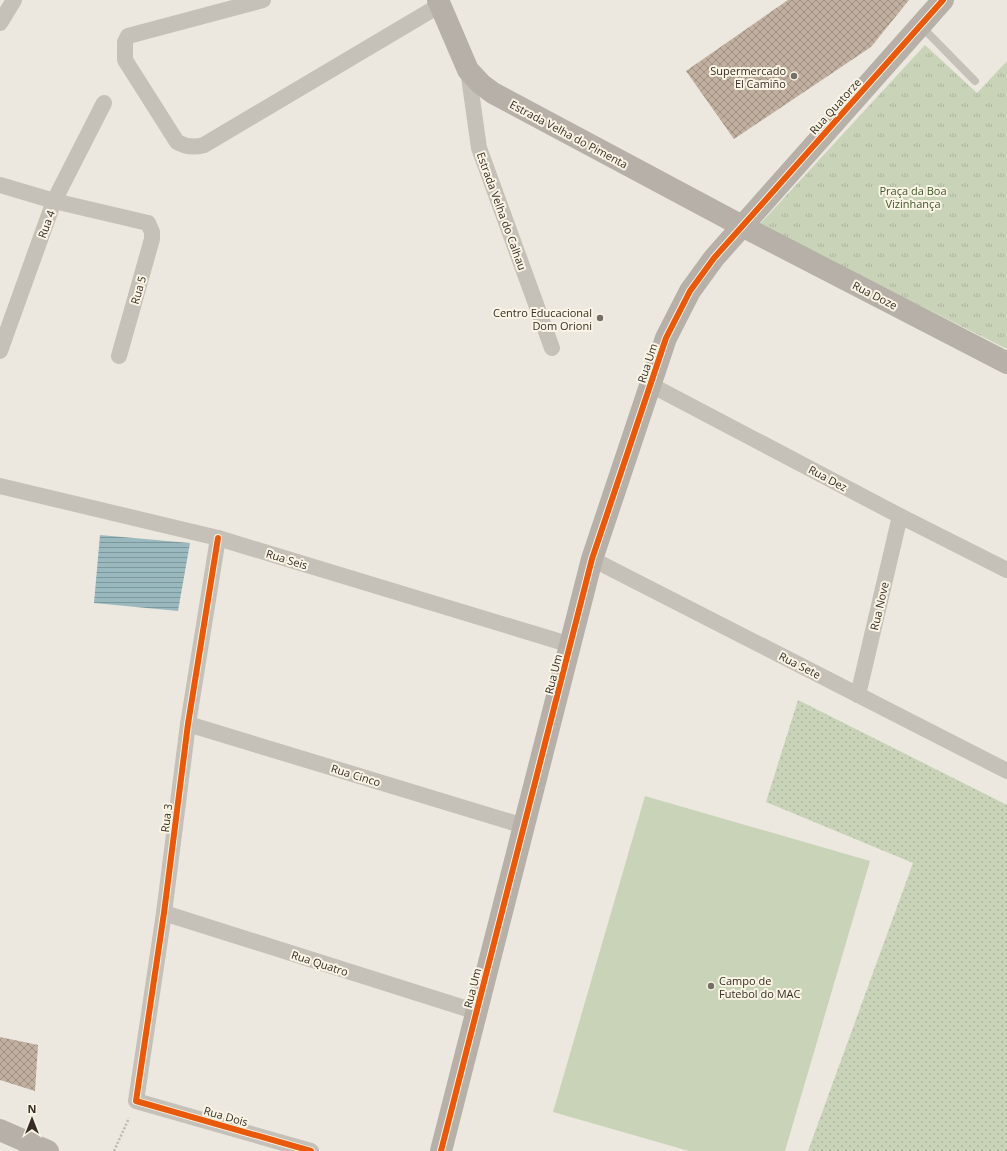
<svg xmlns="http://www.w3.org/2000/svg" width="1007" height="1151" viewBox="0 0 1007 1151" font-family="'Open Sans',sans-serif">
  <defs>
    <pattern id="grass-dots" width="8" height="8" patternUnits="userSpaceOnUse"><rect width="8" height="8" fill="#c9d3b8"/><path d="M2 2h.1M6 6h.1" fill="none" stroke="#adb59e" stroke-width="1.8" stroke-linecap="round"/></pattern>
    <pattern id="park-tufts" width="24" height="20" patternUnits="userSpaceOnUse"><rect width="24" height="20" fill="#c9d3b8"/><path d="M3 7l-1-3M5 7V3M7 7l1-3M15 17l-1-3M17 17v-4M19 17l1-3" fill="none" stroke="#adb59e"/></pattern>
    <pattern id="water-rules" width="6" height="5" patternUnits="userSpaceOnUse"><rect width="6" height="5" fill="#9ab9be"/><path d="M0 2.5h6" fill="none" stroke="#7e979a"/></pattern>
    <pattern id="building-cross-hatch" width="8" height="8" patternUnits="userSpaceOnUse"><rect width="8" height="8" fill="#c1afa0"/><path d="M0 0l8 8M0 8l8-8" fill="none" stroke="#9e8f82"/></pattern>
  </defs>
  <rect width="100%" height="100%" fill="#ece8df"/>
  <!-- grass -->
  <path fill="url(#grass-dots)" d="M798,700L1007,805V1151H808L913,863L766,802Z"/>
  <!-- park -->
  <path fill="url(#park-tufts)" d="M925,45L977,93L1007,61V349L759,225Z"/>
  <!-- garden -->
  <path fill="#c9d3b8" d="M645,796L870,861L785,1151H689L553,1112Z"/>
  <!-- water -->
  <path fill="url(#water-rules)" d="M100,535L190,543L178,611L94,603Z"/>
  <!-- building -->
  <g fill="url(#building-cross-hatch)">
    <path d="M788,0H909L871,47L734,139L686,71Z"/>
    <path d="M0,1037L38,1045L35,1091L0,1080Z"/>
  </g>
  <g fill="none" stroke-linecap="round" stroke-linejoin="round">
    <!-- path -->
    <path stroke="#beb9b1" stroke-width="2.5" stroke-dasharray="2 2" stroke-linecap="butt" d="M114,1151L129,1118"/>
    <!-- lane -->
    <path stroke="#c5c0b8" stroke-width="8" d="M921,26L975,81"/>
    <!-- street -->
    <g stroke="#c5c0b8" stroke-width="16">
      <path d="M263,0L128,36L125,42V60L177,142C186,147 194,148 204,145L440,5"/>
      <path d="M0,23L14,0"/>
      <path d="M468,70L479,148L552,348"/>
      <path d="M0,185L54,201L148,223L152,232V239L119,356"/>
      <path d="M0,351L54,201L104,103"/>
      <path d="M651,385L900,516L1007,570"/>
      <path d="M0,486L218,538L571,645"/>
      <path d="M218,538L188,724L164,913L136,1101L311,1151"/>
      <path d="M592,559L1007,771"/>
      <path d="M858,695L900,516"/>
      <path d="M188,724L524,826"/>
      <path d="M164,913L477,1012"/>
    </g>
    <!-- secondary -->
    <g stroke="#b6b0a9" stroke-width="22">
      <path d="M438,0L468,70L481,84L493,93L742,226L1007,363"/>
      <path d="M0,1130L48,1151"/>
      <path d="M441,1151L592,559L666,338L690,291L714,258L943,0"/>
    </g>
    <defs>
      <g id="cycleway">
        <path d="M218,538L188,724L164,913L136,1101L311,1151"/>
        <path d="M441,1151L592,559L666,338L690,291L714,258L943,0"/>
      </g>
    </defs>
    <!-- cycleway casing -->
    <use href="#cycleway" stroke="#faf4e5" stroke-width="8"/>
    <!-- cycleway -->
    <use href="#cycleway" stroke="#e8590c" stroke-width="6"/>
  </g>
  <!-- markers -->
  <g fill="#766f67" stroke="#faf4e5" stroke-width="1.5">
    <circle cx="794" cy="76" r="4"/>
    <circle cx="600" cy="318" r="4"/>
    <circle cx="711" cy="986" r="4"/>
  </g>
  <g text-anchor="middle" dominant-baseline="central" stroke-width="4" stroke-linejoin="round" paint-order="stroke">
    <!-- poi labels -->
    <g font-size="11" fill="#362e26" stroke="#faf4e5" text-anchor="end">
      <text x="786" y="70">Supermercado<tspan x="786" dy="13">El Camiño</tspan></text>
      <text x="592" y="312">Centro Educacional<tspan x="592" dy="13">Dom Orioni</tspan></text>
      <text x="719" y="980" text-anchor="start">Campo de<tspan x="719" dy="13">Futebol do MAC</tspan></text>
    </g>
    <!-- street labels -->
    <g font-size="11" fill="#362e26" stroke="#faf4e5">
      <text transform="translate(835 106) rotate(-48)">Rua Quatorze</text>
      <text transform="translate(569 134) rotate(28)">Estrada Velha do Pimenta</text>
      <text transform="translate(502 211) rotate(70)">Estrada Velha do Calhau</text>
      <text transform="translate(46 224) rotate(-70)">Rua 4</text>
      <text transform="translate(138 290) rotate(-74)">Rua 5</text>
      <text transform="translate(875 295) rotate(27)">Rua Doze</text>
      <text transform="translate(647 363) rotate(-72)">Rua Um</text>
      <text transform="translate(828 478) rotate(28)">Rua Dez</text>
      <text transform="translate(287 559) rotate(17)">Rua Seis</text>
      <text transform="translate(879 606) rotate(-77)">Rua Nove</text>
      <text transform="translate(800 665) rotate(27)">Rua Sete</text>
      <text transform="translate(553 674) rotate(-76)">Rua Um</text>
      <text transform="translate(356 775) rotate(17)">Rua Cinco</text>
      <text transform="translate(166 818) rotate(-83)">Rua 3</text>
      <text transform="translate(320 963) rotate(18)">Rua Quatro</text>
      <text transform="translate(472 988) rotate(-76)">Rua Um</text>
      <text transform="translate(226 1116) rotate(16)">Rua Dois</text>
    </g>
    <!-- park labels -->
    <g font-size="11" fill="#3e5529" stroke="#faf4e5">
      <text x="913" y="190">Praça da Boa<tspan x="913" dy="13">Vizinhança</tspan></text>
    </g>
  </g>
  <!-- north arrow -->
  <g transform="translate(32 1119)" stroke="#faf4e5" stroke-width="3" paint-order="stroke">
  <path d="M0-3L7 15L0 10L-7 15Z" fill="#362e26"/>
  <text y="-6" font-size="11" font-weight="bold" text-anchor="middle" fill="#362e26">N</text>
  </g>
</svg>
